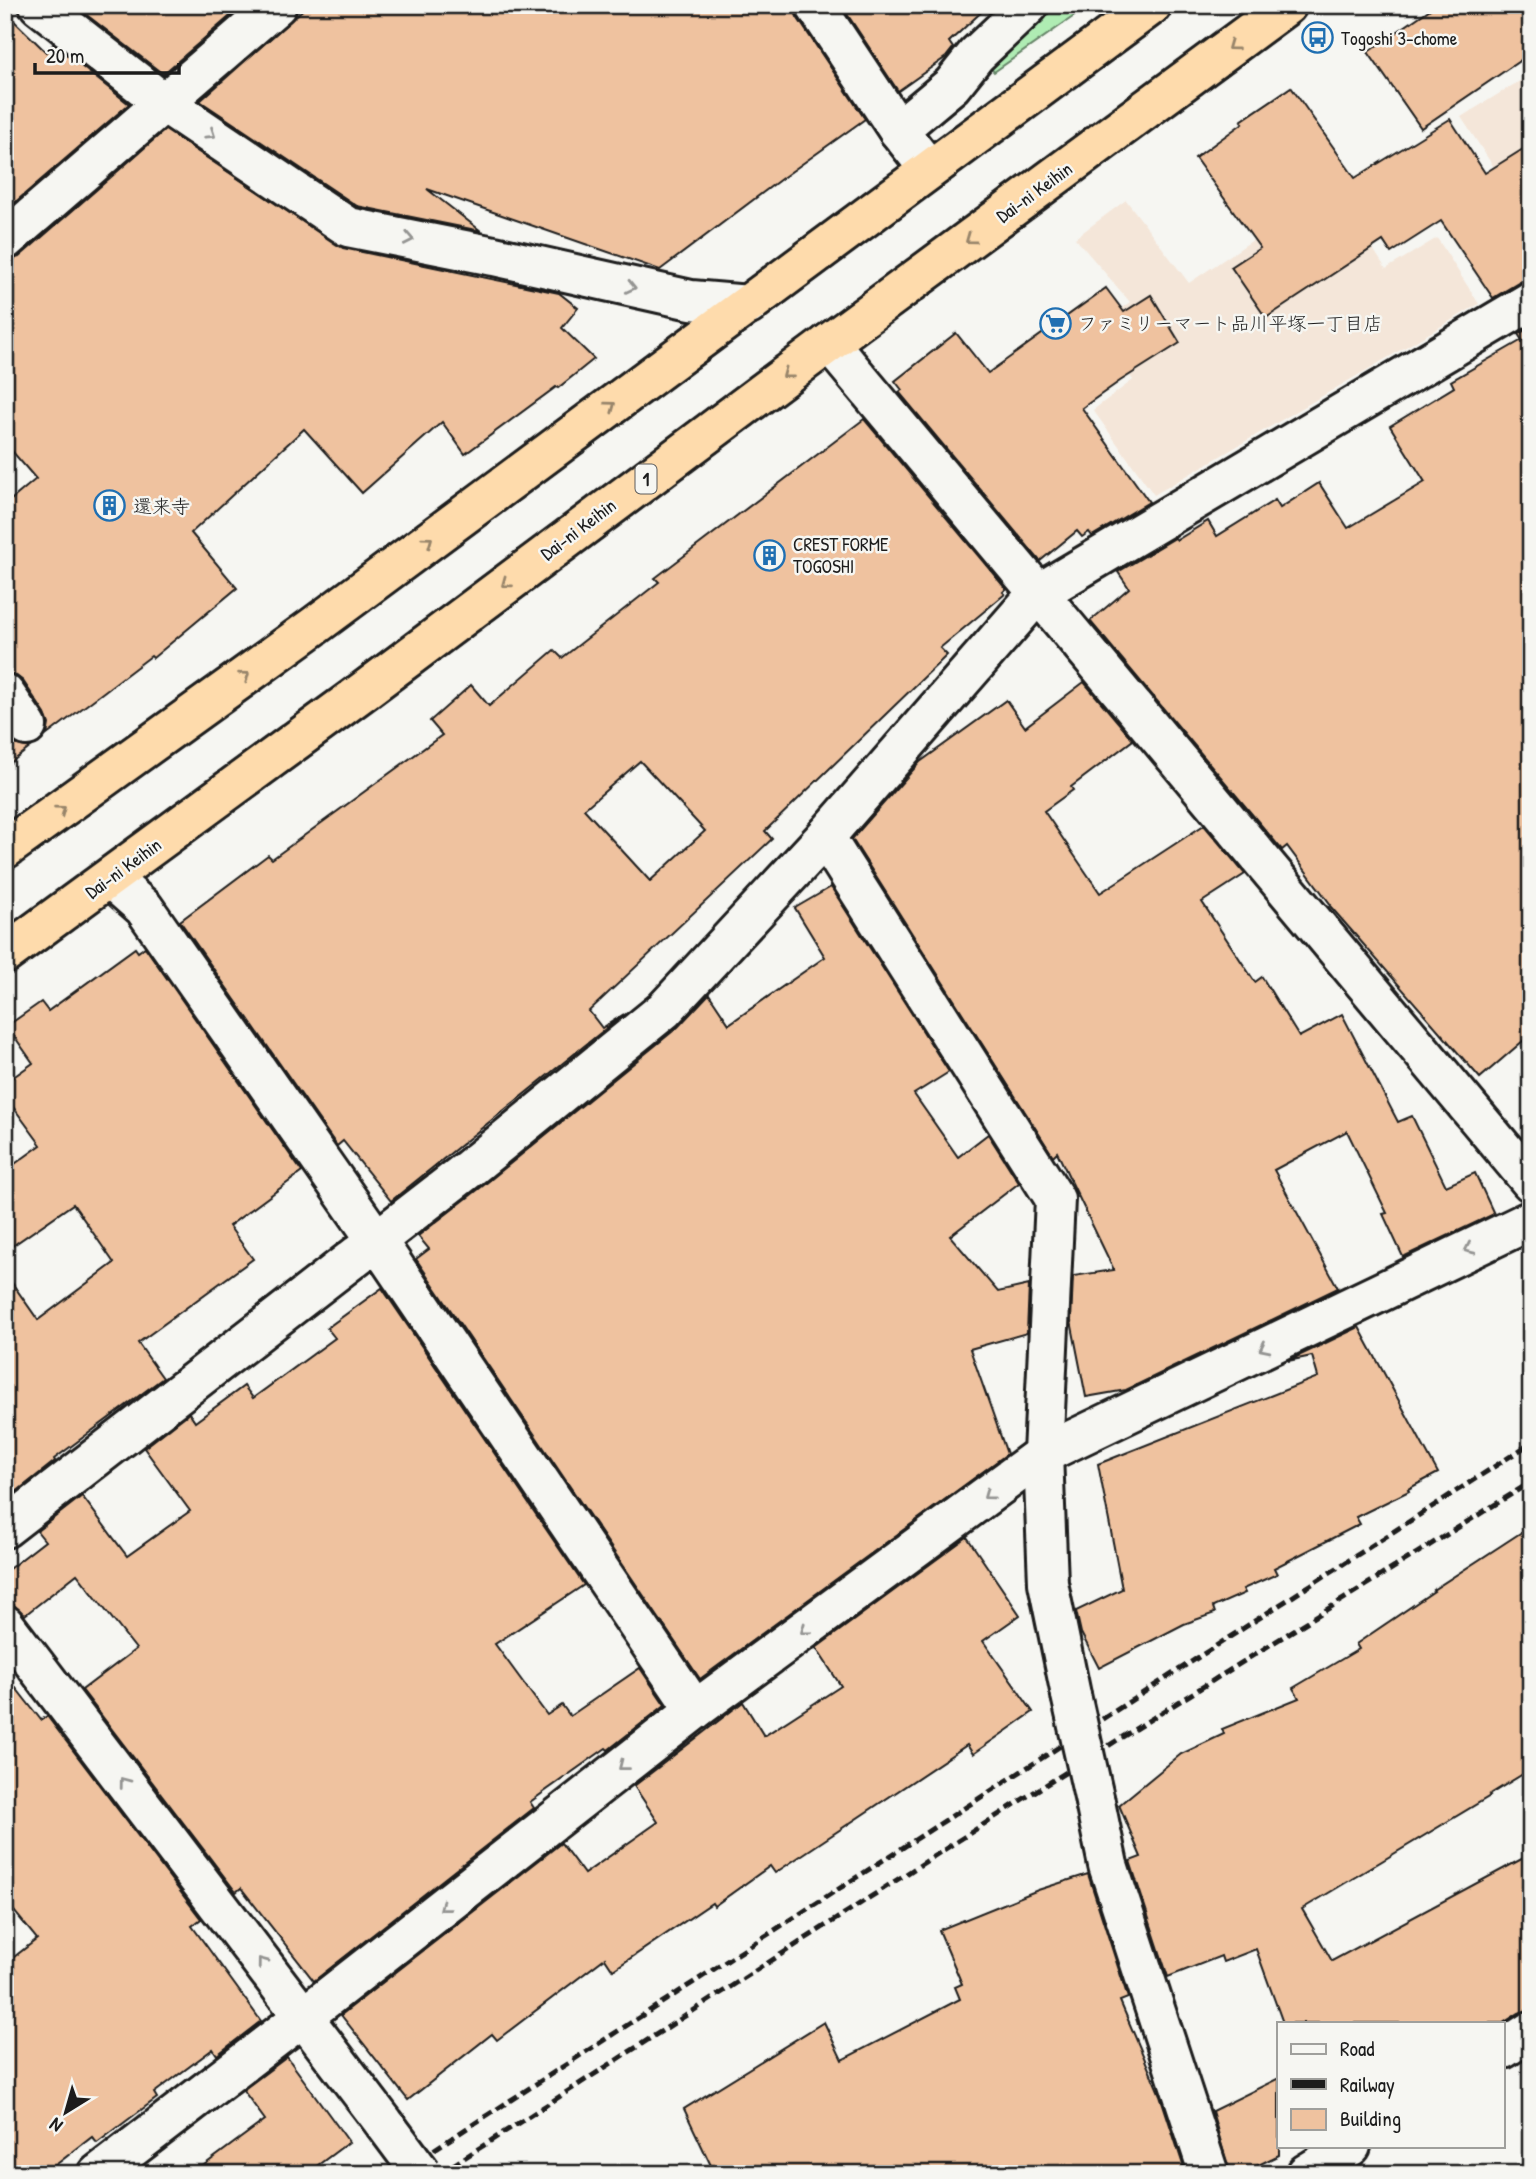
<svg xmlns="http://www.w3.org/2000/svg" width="1536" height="2179" viewBox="0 0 1536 2179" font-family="'Patrick Hand','Klee One',sans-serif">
  <rect width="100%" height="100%" fill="#f6f6f2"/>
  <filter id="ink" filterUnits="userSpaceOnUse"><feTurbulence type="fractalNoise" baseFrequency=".0143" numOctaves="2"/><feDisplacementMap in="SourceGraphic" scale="14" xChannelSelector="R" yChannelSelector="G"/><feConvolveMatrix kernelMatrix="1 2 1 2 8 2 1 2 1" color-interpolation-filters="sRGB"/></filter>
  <g filter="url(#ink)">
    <!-- built -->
    <g fill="#f4e6d9">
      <path d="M1531,74V224L1461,117Z"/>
      <path d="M1333,186L1386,269L1437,238L1479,304L1154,495L1093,410L1133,380L1096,327L1130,302L1075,238L1126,200L1189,283Z"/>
    </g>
    <!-- green -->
    <path fill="#afecb3" stroke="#668468" stroke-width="2" d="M1045,5H1090L994,72L984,61Z"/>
    <!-- building -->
    <g fill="#efc29f" stroke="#1c1c1c" stroke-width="2" fill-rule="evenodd">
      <path d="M82,5H243L163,74L79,9Z"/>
      <path d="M308,5H793L797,17L865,119L781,179L660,270L427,189L481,231L357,206L200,101Z"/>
      <path d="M841,5H989L949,42L953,48L946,57L898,91Z"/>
      <path d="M1436,5H1531V53L1421,128L1368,52Z"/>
      <path d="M5,12L46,52L53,44L129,104L5,211Z"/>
      <path d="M1291,87L1355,178L1450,119L1485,173L1531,144V279L1520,282L1493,298L1441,221L1391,253L1383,241L1266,318L1231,267L1260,248L1195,158L1243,123L1241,121Z"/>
      <path d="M165,130L343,248L559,293L578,308L562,328L594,359L558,388L556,387L465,454L442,422L362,493L304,429L191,533L237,588L153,658L151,656L47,735L49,724L45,714L23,681L15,675L5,672V505L36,479L5,443V261L19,257Z"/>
      <path d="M1106,288L1124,312L1151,295L1180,343L1120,381L1082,408L1149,502L1092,536L1089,532L1082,537L1077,531L1040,561L899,392L902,390L895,381L956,333L988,373Z"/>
      <path d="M1531,327V1034L1480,1078L1330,906L1331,905L1287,846L1282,850L1090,621L1129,588L1118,572L1175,538L1177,540L1208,521L1217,536L1275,500L1280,508L1319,483L1348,528L1425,482L1390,426L1454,387L1451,381L1522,340L1518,334Z"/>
      <path d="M864,419L1006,589L1003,592L1005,594L940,648L947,655L765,831L772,839L589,1011L602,1028L624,1014L391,1201L343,1141L337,1146L180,921L268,855L272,859L442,735L430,721L471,685L489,706L554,650L562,658L659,582L655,578ZM640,761L705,831L650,881L584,809Z"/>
      <path d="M1084,682L1133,740L1071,787L1073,790L1044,811L1100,893L1204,825L1245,874L1202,902L1255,982L1262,977L1299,1037L1342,1014L1398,1122L1412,1116L1446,1186L1475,1173L1494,1214L1403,1257L1383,1214L1387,1213L1347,1131L1274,1170L1338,1288L1126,1390L1086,1397L1071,1321L1073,1276L1114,1270L1057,1152L1053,1156L852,839L920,762L1006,700L1025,727Z"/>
      <path d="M5,733L17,745L31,747L5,767Z"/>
      <path d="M831,887L949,1072L914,1094L958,1157L988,1134L1019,1183L950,1236L998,1292L1029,1285L1027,1333L970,1349L1007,1454L700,1679L416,1259L429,1249L418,1236L484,1185L678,1027L709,994L729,1024L825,957L795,908Z"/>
      <path d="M145,947L302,1172L229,1226L253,1259L138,1343L163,1378L54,1459L55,1461L11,1496L5,1488V1273L38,1320L114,1263L73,1204L5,1251V1171L41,1145L5,1096V1083L33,1063L7,1026L41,1002L48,1011L135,948L138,952Z"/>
      <path d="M382,1288L584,1585L495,1644L547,1715L562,1705L570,1716L640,1668L665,1705L608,1750L606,1748L530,1802L534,1808L314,1981L241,1888L236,1892L82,1690L136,1649L77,1574L25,1615L14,1605L5,1604V1572L45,1541L37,1531L82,1496L127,1556L190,1511L144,1448L189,1413L195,1422L244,1386L253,1398L335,1338L327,1328Z"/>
      <path d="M1359,1327L1438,1473L1408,1489L1409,1491L1356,1517L1360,1524L1274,1568L1277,1574L1243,1589L1245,1593L1213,1607L1215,1613L1184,1624L1099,1668L1081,1633L1076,1611L1122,1589L1098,1464L1318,1377L1312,1356L1288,1361Z"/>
      <path d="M1531,1526V1769L1489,1795L1490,1796L1302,1909L1332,1961L1531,1854V2009L1519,2013L1503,2023H1283L1256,1949L1223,1962L1221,1956L1168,1977L1130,1861L1141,1857L1119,1805L1181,1754L1224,1734L1222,1729L1299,1698L1293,1688L1359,1649L1356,1644L1434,1591L1433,1590Z"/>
      <path d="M967,1537L1020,1615L983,1641L1033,1712L973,1754L967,1745L775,1873L770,1866L714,1906L712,1903L613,1970L605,1958L497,2040L492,2034L408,2100L341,2015L561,1843L584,1874L658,1822L634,1786L743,1702L764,1736L841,1686L816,1648Z"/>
      <path d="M5,1674L41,1720L47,1716L201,1919L192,1926L261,2021L217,2055L213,2049L154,2093L157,2098L97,2143L92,2137L44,2174H5V1964L37,1939L5,1900Z"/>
      <path d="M1088,1874L1128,1998L1120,2001L1160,2095L1186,2174H715L684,2109L824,2022L842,2060L960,1999L955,1987L962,1984L939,1930L1038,1890Z"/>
      <path d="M287,2057L349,2142L306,2174H192L265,2120L243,2090Z"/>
      <path d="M1279,2078V2155L1240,2174H1230L1212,2111Z"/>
    </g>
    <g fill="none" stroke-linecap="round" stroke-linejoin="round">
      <defs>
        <g id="minor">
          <path d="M39,5L164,103L348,227L494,256L691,300L749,305"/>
          <path d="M815,5L898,130L929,169"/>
          <path d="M898,130L952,85L976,55L1029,5"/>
          <path d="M5,240L277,5"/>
          <path d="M829,343L1531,1182"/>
          <path d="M5,694L27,726"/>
          <path d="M825,837L1055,1199L1043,1454L1048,1583L1071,1695"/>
          <path d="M110,878L144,908L377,1241L695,1710"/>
          <path d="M5,1528L470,1168L664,1010L825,837L1037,594L1531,301"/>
          <path d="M5,1625L384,2123"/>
          <path d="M1095,1802L1108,1865L1209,2174"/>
          <path d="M1503,2049L1531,2031"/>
          <path d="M98,2174L304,2016L695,1710L1043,1454L1531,1220"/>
          <path d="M1306,2174L1351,2146"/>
        </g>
        <g id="trunk">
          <path d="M5,849L313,627L1152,5"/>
          <path d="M5,954L365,690L829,343L1287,5"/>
        </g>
      </defs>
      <!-- minor casing -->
      <use href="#minor" stroke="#1c1c1c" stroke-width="44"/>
      <!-- trunk casing -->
      <use href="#trunk" stroke="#1c1c1c" stroke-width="44"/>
      <!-- minor -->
      <use href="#minor" stroke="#f6f6f2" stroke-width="38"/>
      <!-- trunk -->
      <use href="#trunk" stroke="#fedbac" stroke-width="38"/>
      <!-- rail -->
      <g stroke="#1c1c1c" stroke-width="5" stroke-dasharray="10 5" stroke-linecap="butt">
        <path d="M396,2174L1531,1443"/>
        <path d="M439,2174L1023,1799L1531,1482"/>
      </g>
      <defs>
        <g id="minor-bridge">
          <path d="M1071,1695L1095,1802"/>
          <path d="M384,2123L422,2174"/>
        </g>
      </defs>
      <!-- minor-bridge casing -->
      <use href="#minor-bridge" stroke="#1c1c1c" stroke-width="44" stroke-linecap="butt"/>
      <!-- minor-bridge -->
      <use href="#minor-bridge" stroke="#f6f6f2" stroke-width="38"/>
    </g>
    <!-- one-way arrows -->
    <defs><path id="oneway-chevron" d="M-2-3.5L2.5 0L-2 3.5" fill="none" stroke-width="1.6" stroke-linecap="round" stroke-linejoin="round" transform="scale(1.75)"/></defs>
    <g stroke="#98856b">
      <use href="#oneway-chevron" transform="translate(1232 46) rotate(144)"/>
      <use href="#oneway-chevron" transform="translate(970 239) rotate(144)"/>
      <use href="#oneway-chevron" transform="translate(787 374) rotate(143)"/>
      <use href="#oneway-chevron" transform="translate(611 406) rotate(-36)"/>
      <use href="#oneway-chevron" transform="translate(428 541) rotate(-36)"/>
      <use href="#oneway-chevron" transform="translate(506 583) rotate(143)"/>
      <use href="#oneway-chevron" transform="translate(245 676) rotate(-36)"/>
      <use href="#oneway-chevron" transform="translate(61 810) rotate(-36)"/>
    </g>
    <g stroke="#949492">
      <use href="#oneway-chevron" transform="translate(211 134) rotate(34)"/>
      <use href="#oneway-chevron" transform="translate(409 239) rotate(11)"/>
      <use href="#oneway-chevron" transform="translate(631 287) rotate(13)"/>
      <use href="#oneway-chevron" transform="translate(1469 1249) rotate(155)"/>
      <use href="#oneway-chevron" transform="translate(1264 1348) rotate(154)"/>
      <use href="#oneway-chevron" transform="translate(988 1495) rotate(144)"/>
      <use href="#oneway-chevron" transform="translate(805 1630) rotate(144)"/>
      <use href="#oneway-chevron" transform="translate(623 1766) rotate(142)"/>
      <use href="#oneway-chevron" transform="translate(124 1782) rotate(-127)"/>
      <use href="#oneway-chevron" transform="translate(444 1907) rotate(142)"/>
      <use href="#oneway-chevron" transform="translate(262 1962) rotate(-127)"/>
    </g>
  </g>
  <!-- icons -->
  <defs>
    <symbol id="bus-ring" viewBox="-11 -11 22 22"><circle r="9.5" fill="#f6f6f2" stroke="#1f6fb2" stroke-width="1.5"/><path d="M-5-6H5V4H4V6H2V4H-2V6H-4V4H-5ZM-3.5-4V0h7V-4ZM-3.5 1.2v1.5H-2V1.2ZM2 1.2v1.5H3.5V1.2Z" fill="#1f6fb2"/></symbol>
    <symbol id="supermarket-ring" viewBox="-11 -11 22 22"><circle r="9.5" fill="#f6f6f2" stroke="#1f6fb2" stroke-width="1.5"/><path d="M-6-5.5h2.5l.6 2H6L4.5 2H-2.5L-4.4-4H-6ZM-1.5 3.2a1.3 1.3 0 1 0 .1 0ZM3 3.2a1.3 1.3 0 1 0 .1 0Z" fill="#1f6fb2"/></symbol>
    <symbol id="building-ring" viewBox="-11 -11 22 22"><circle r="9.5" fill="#f6f6f2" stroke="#1f6fb2" stroke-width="1.5"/><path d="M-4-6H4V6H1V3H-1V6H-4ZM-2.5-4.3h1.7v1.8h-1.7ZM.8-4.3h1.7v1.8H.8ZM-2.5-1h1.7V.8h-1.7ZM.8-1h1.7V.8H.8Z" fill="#1f6fb2"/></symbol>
  </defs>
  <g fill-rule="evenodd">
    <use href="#bus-ring" x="1300" y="20" width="35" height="35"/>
    <use href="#supermarket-ring" x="1038" y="306" width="35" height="35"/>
    <use href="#building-ring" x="92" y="488" width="35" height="35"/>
    <use href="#building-ring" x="752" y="538" width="35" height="35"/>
  </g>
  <g text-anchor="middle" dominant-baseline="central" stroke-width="5" stroke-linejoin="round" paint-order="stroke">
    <!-- shield labels -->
    <rect fill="#f6f6f2" stroke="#5d5d5c" stroke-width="2" x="635.5" y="464.5" width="21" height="29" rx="5"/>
    <g font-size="18" font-weight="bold" fill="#1c1c1c">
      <text x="646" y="479">1</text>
    </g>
    <!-- poi labels -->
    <g font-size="19" fill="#1c1c1c" stroke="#f6f6f2" text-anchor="start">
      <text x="1341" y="38">Togoshi 3-chome</text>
      <text x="1078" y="323">ファミリーマート品川平塚一丁目店</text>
      <text x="133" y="506">還来寺</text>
      <text x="793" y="544">CREST FORME<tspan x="793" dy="22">TOGOSHI</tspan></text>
    </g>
    <!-- street labels -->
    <g font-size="19" fill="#1c1c1c" stroke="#f6f6f2">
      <text transform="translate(1034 192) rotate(-36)">Dai-ni Keihin</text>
      <text transform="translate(578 529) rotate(-37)">Dai-ni Keihin</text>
      <text transform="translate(123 868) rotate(-36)">Dai-ni Keihin</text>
    </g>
  </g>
  <!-- margin -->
  <rect width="1536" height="2179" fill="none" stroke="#f6f6f2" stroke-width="28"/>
  <rect x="14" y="14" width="1508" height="2151" fill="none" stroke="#1c1c1c" stroke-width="2.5" filter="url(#ink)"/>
  <!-- legend -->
  <rect x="1277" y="2022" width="228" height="126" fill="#f6f6f2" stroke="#9f9f9c" stroke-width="2"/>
  <rect x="1291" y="2044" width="35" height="10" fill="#f6f6f2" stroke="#9f9f9c" stroke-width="2"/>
  <text x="1340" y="2056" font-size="21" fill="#1c1c1c">Road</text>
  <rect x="1291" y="2079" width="35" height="10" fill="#1c1c1c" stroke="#9f9f9c" stroke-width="2"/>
  <text x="1340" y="2092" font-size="21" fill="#1c1c1c">Railway</text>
  <rect x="1291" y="2109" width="35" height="21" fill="#efc29f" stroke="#9f9f9c" stroke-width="2"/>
  <text x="1340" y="2126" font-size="21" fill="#1c1c1c">Building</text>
  <!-- north arrow -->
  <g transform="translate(66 2112) rotate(217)" stroke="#f6f6f2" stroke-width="5" paint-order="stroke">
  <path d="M0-5L12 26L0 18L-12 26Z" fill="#1c1c1c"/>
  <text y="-10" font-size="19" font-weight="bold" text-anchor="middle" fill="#1c1c1c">N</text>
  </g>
  <!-- scale -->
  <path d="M35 63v10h144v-10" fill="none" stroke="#1c1c1c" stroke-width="3.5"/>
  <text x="46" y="63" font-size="21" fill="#1c1c1c" stroke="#f6f6f2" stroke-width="5" paint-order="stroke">20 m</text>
</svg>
